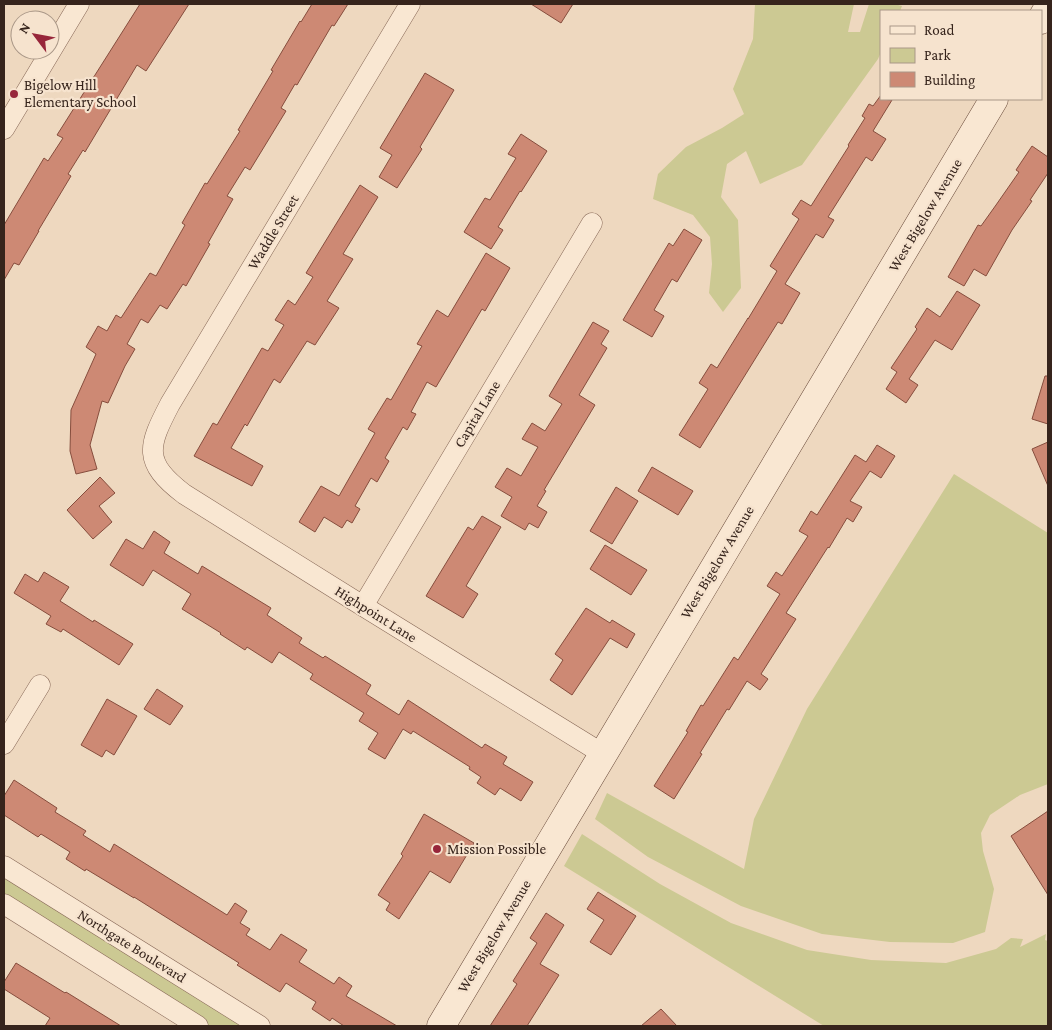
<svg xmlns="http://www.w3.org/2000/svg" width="1052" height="1030" viewBox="0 0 1052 1030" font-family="'Crimson Pro',serif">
  <rect width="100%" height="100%" fill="#eed8bf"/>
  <!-- green -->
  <g fill="#ccc993">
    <path d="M755,4H854L848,32H860L869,4H894L902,6L900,11H881V52L878,59L802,165L760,184L746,151L727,164L721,197L738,220L741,288L723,312L709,293L712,264L710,237L693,215L653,199L658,174L686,147L722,128L744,114L733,89L753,39Z"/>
    <path d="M954,474L1048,533V784L1020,795L990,815L981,833L983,851L994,889L985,932L953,943L890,942L822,934L741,906L648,857L595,819L607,793L744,869L754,819L807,709Z"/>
    <path d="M582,834L660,884L731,923L807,950L871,960L946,963L996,949L1011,938L1023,939L1020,947L1046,934L1045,940L1048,941V1026H824L564,866Z"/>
    <path d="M4,875L244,1026H208L4,897Z"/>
  </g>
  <!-- building -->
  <g fill="#cd8974" stroke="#864d3d">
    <path d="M140,4H189L146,71L137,65L85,152L83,150L68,174L71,176L38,231H39L19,265L14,263L4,280V225L44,158L48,161L63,138L57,135Z"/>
    <path d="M312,4H348L334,26L332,25L297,85L295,84L281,108L286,111L250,170L245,167L227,196L233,199L208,243L210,244L186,286L183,284L167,309L160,305L148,323L141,319L127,344L135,349L125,366L108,403L102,401L90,445L97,469L76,474L70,451L71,410L96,354L86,347L98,326L107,331L116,315L121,318L150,273L156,276L185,225L182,223L205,183L207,184L240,131L238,130L273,71L271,70L300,21L301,22Z"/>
    <path d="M531,4H573L561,23Z"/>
    <path d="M425,73L454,90L420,147L422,149L397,188L379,177L392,155L380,148Z"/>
    <path d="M881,95V99L892,100L873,131L886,139L872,161L866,157L828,217L834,220L823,238L816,234L785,284L800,293L782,324L778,322L700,448L679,435L708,389L699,383L711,364L717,368L748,318V319L777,271L770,266L799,219L792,214L801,200L811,206L849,146L848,145L865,118L862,116L869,104L873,106Z"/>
    <path d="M521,134L547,151L521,192L520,191L498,227L503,230L491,249L464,232L485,198L490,200L516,158L508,154Z"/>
    <path d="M1032,146L1048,157V173L1030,200L1032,201L1012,230L986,276L974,269L964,286L948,277L978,225L981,226L996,205L1019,172L1016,170Z"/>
    <path d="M360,185L378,197L343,254L353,259L327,301L339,308L315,345L307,341L280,383L274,379L247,426L245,424L231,448L263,466L252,486L194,456L213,423L217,425L262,348L268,351L284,325L275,320L288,300L295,305L313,277L306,273Z"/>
    <path d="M684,229L702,240L677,282L672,279L654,310L664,316L652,337L623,320L669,243L673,246Z"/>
    <path d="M486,253L510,268L485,311L482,309L436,387L427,382L411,412L416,414L407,430L403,427L385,458L389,461L377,482L371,478L355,506L360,509L352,523L347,520L342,528L324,517L315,532L299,522L321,486L339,496L375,433L368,429L387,398L391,400L422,346L417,344L437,310L448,317Z"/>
    <path d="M957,291L980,305L952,350L935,340L909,379L918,385L906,403L886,389L897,372L891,368L917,329L915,327L927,308L940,317Z"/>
    <path d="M593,322L609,331L601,344L607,348L579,395L595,405L544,490L546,491L537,506L547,512L538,528L529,523L525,530L501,516L512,497L495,487L507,468L521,476L538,447L522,439L532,423L545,431L562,404L549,396Z"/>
    <path d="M1045,376H1048V424L1032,419Z"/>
    <path d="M1048,442V486L1032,449Z"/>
    <path d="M877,445L895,456L881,478L870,471L850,501L862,507L853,522L847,518L829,548L828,547L786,613L796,619L761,674L768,679L760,690L747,681L729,710L727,709L700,753L702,754L674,799L654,786L688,732L686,731L701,705L703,706L734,657L738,660L780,594L767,586L776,572L782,576L808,536L799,531L811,511L817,515L855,455L866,462Z"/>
    <path d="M652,467L693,491L678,515L638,491Z"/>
    <path d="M100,477L115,493L99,506L112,522L93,539L67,510Z"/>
    <path d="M616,487L638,501L612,544L590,531Z"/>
    <path d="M482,516L501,527L466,586L478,594L463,618L426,596L468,527L473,530Z"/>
    <path d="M154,531L170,542L164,553L198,574L202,566L271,608L267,615L302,638L299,643L323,658L325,656L371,685L366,694L399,715L408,700L482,748L485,744L507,757L503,764L533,782L521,801L500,788L495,795L477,783L481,777L469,769L470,767L413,731L411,734L403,729L385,759L368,749L378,733L359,721L364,713L310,679L313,674L279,652L272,663L247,647L245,650L220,634L221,633L182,609L191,594L153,570L143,586L110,565L126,539L143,549Z"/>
    <path d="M605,545L647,570L631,595L590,569Z"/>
    <path d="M44,572L69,587L60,601L93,622L94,620L133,644L119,665L63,629L61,632L46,624L51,616L14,593L25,574L38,582Z"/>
    <path d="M586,608L610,623L612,620L635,634L627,648L610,638L572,695L550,680L563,660L555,654Z"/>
    <path d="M157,689L183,706L170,725L144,709Z"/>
    <path d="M107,699L137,716L114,755L106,750L102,757L81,745Z"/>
    <path d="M14,780L57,808L55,812L86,831L83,835L110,852L114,844L227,915L235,903L247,911L240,923L250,929L246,935L270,950L281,934L307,950L299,962L334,984L339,977L352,986L346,996L397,1026H344L332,1018L330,1021L312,1009L316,1002L286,983L280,992L237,965L239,963L134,897V898L86,869L85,871L66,859L70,852L41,834L38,837L4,815V796Z"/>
    <path d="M1048,811V895L1011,836Z"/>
    <path d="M424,814L474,843L450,883L430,871L399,919L386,910L390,903L378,895L403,856L401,854Z"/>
    <path d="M598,892L636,916L611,955L590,942L604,920L587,909Z"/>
    <path d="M546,913L564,925L540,964L559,975L527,1026H490L517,984L513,981L537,943L530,938Z"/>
    <path d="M16,963L65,993L66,992L121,1026H45L50,1018L4,989V982Z"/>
    <path d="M661,1009L677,1026H641Z"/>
  </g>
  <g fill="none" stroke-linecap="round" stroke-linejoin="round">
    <defs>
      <g id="minor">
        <path d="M410,4L170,404C148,446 142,462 184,494L363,606L603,754"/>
        <path d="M4,129L79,4"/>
        <path d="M363,606L592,223"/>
        <path d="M4,744L40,685"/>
        <path d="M4,866L260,1026"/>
        <path d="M4,904L198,1026"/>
      </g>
      <g id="secondary">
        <path d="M1041,20L1048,8"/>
        <path d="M441,1026L994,99"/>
      </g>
    </defs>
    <!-- minor casing -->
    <use href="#minor" stroke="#876857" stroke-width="21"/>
    <!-- secondary casing -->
    <use href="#secondary" stroke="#694a3a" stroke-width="29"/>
    <!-- minor -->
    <use href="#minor" stroke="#f9e7d2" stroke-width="20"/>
    <!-- secondary -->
    <use href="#secondary" stroke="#f9e7d2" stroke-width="28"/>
  </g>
  <!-- markers -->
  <g fill="#97263a" stroke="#f6e3ce" stroke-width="2">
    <circle cx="14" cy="94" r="5"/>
    <circle cx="437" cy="849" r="5"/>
  </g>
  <g text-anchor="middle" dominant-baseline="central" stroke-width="4.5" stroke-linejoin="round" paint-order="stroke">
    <!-- poi labels -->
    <g font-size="15" fill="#36241c" stroke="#f6e3ce" text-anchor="start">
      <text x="24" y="85">Bigelow Hill<tspan x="24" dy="17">Elementary School</tspan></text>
      <text x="447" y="849">Mission Possible</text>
    </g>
    <!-- street labels -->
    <g font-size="15" fill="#36241c" stroke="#f6e3ce">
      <text transform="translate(925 215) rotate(-59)">West Bigelow Avenue</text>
      <text transform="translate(273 232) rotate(-59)">Waddle Street</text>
      <text transform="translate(477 414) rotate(-59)">Capital Lane</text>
      <text transform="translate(717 562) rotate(-59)">West Bigelow Avenue</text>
      <text transform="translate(376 614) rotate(32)">Highpoint Lane</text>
      <text transform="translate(494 936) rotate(-59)">West Bigelow Avenue</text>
      <text transform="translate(132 946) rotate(32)">Northgate Boulevard</text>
    </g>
  </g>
  <!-- border -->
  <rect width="1052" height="1030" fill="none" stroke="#36241c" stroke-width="10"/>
  <!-- legend -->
  <rect x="880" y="10" width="162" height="90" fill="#f6e3ce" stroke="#a99787"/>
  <rect x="890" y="26" width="25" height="8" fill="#f9e7d2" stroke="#a99787"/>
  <text x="924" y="35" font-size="15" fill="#36241c">Road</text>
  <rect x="890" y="48" width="25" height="15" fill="#ccc993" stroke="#a99787"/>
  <text x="924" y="60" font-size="15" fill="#36241c">Park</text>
  <rect x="890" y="72" width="25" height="15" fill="#cd8974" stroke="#a99787"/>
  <text x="924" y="85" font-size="15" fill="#36241c">Building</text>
  <!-- north arrow -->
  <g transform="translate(35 35) rotate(302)"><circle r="24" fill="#f6e3ce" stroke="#a99787"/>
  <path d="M0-4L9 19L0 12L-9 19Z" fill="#97263a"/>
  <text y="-8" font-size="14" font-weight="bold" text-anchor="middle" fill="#36241c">N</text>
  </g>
</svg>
